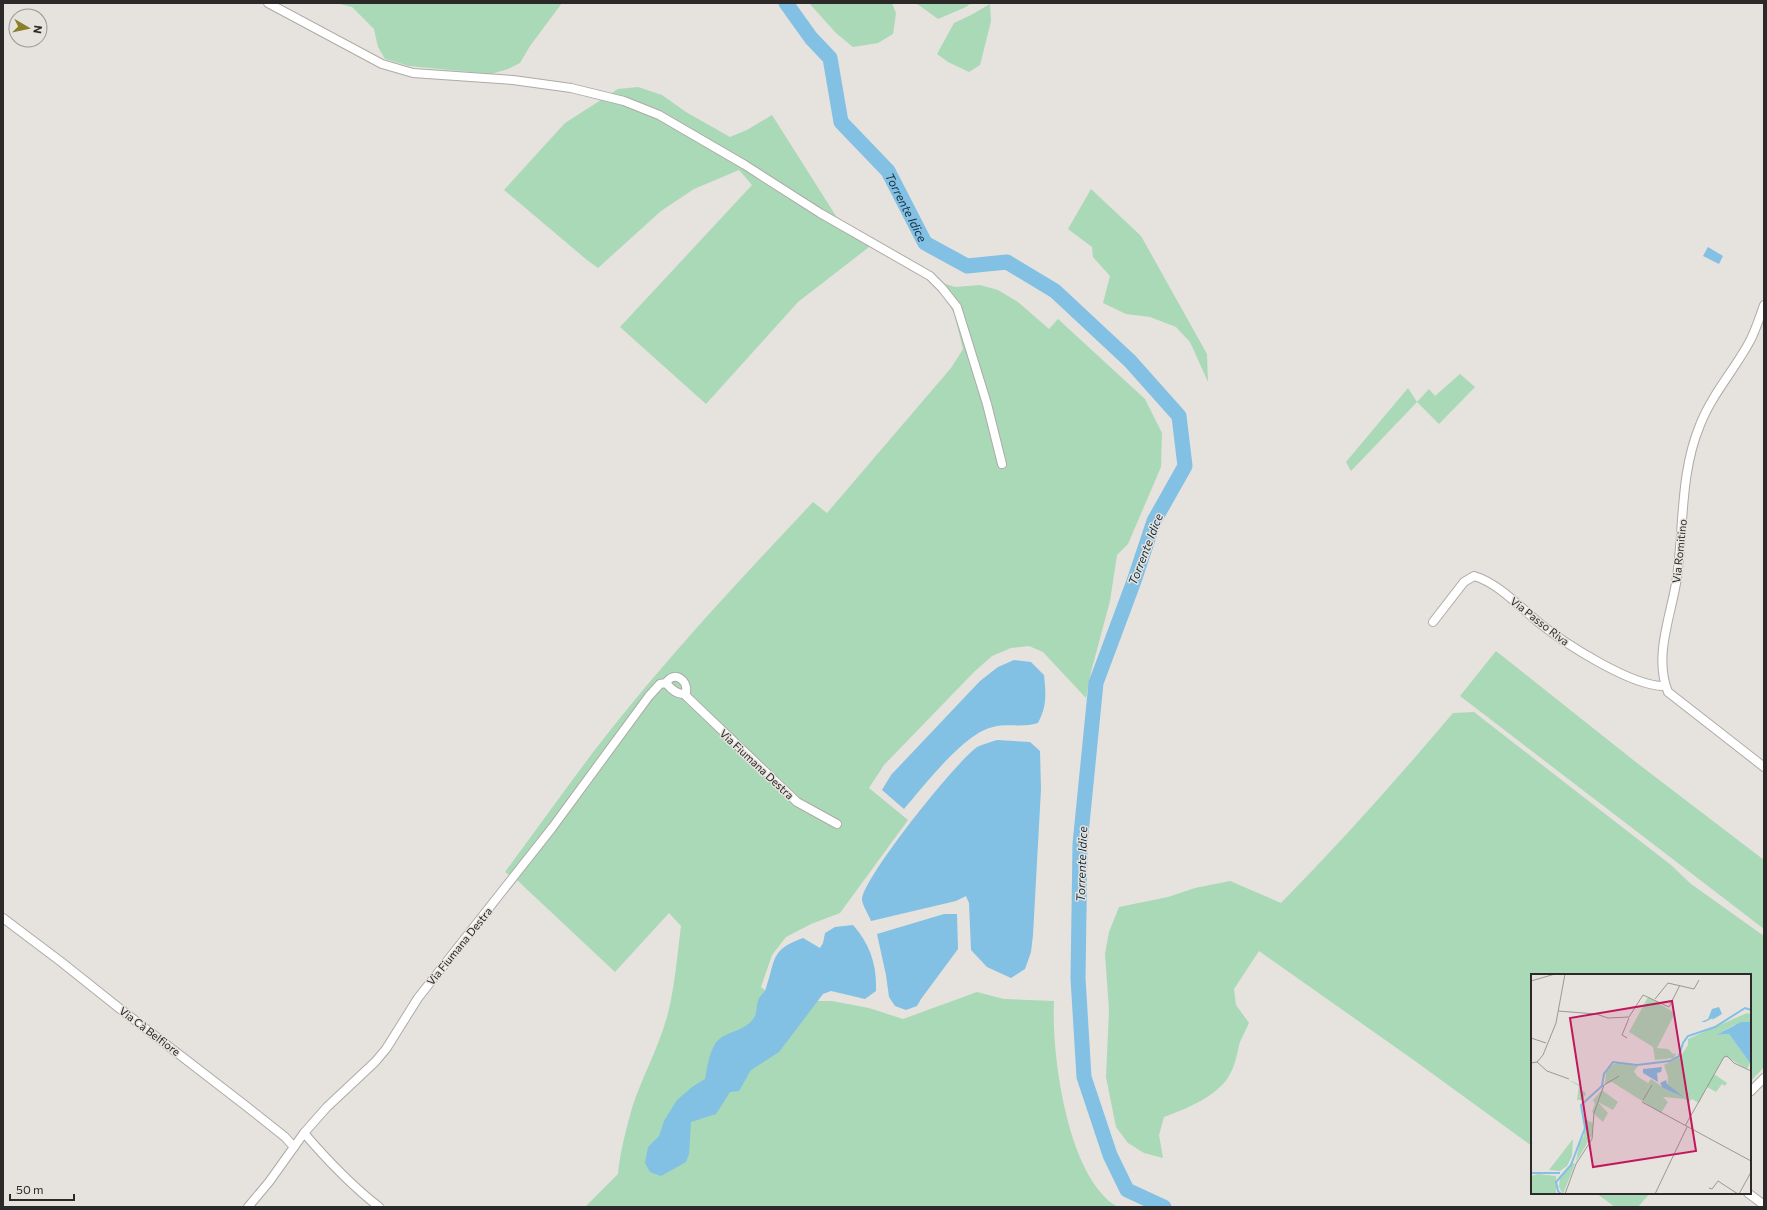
<svg xmlns="http://www.w3.org/2000/svg" width="1767" height="1210" viewBox="0 0 1767 1210" font-family="Commissioner,sans-serif">
  <rect width="100%" height="100%" fill="#e6e2de"/>
  <!-- green -->
  <g fill="#aad9b7">
    <path d="M336,3H562L530,46L520,63L508,69L491,74L409,66L385,59L378,47L374,29L352,7Z"/>
    <path d="M809,3H892L896,13L893,34L878,43L853,47L836,33Z"/>
    <path d="M916,3H971L966,7L938,19Z"/>
    <path d="M990,4L991,21L980,65L969,72L948,62L937,54L954,23L971,15Z"/>
    <path d="M638,87L662,95L686,112L730,137L747,130L772,115L836,216L873,244L798,302L706,404L620,327L752,185L739,170L694,189L661,211L598,268L587,260L504,190L565,123L618,89Z"/>
    <path d="M1091,189L1141,236L1207,354L1208,382L1190,342L1176,327L1150,317L1126,314L1103,303L1110,276L1093,257L1092,247L1068,229Z"/>
    <path d="M939,282L955,287L980,285L998,290L1018,302L1049,329L1058,319L1145,399L1162,433L1161,467L1128,544L1117,555L1110,601L1091,672L1086,698L1043,652L1029,646L1011,648L992,656L974,672L884,765L869,788L908,820L840,913L811,924L786,937L772,955L761,987L780,1003L796,1001H832L869,1008L903,1019L977,992L1004,999L1054,1001C1051,1054 1068,1180 1118,1207H585L618,1174C620,1152 626,1130 632,1108C642,1077 658,1049 667,1017C675,987 677,956 681,926L669,913L615,972L518,881L505,872C546,817 585,760 629,707C687,636 750,569 813,502L827,513L951,368L963,349L954,313L940,290Z"/>
    <path d="M1460,374L1475,387L1439,424L1417,402L1351,471L1346,462L1408,388L1417,402L1429,389L1435,396Z"/>
    <path d="M1496,651L1637,763L1764,860V929L1460,696Z"/>
    <path d="M1474,712L1671,865L1691,884L1764,936V1067L1750,1082V975H1532V1146L1415,1061L1259,951L1234,989L1236,1005L1249,1023C1246,1029 1243,1036 1240,1042C1237,1052 1236,1063 1231,1072C1221,1095 1186,1109 1164,1117L1159,1135L1163,1158L1144,1153L1128,1143L1116,1127L1106,1077L1109,1010L1105,954L1109,932L1119,907L1168,897L1195,888L1230,881L1281,903C1341,842 1398,778 1453,713Z"/>
    <path d="M1596,1193H1650L1638,1207H1615Z"/>
  </g>
  <!-- water -->
  <g fill="#82c0e4">
    <path d="M1708,247L1723,256L1719,264L1703,256Z"/>
    <path d="M1014,660L1031,662L1044,675C1046,694 1047,706 1038,723C1022,728 1007,723 993,727C964,733 923,787 904,809L882,790L891,775L980,681L998,667Z"/>
    <path d="M997,740L1030,742L1040,751L1041,789L1033,935L1031,952L1025,969L1011,978L987,967L971,950L969,903L966,896L956,901L871,921C869,915 862,905 862,899C865,875 956,762 977,747C983,744 991,742 997,740Z"/>
    <path d="M944,914H957L958,949L921,999L917,1006L906,1010L895,1006L889,997L886,975L877,934Z"/>
    <path d="M853,925C870,944 877,965 876,991L865,999L831,991L823,994L779,1052L751,1070L739,1091L730,1092L716,1114L691,1122L689,1154L686,1162L661,1176L650,1172L645,1163L648,1147L659,1136L664,1121L677,1100L692,1087L705,1079C707,1068 709,1054 715,1044C724,1030 746,1033 755,1016C757,1012 756,1006 758,1001C759,996 765,993 766,988C776,959 770,950 803,938L820,948L823,943L825,933L835,927Z"/>
  </g>
  <g fill="none" stroke-linecap="round" stroke-linejoin="round">
    <!-- river -->
    <path stroke="#82c0e4" stroke-width="15" id="s1" d="M786,3L811,38L830,58L841,122L888,171L925,243L967,266L1007,262L1055,291L1130,361L1179,416L1185,466L1154,521L1134,581L1096,683L1080,844L1078,978L1084,1077L1110,1155L1127,1190L1164,1207"/>
    <defs>
      <g id="street">
        <path d="M268,3L382,64L413,73L513,80L571,88L624,101L659,115L745,165L820,213L930,276L942,288L957,307L987,404L1002,464"/>
        <path d="M1764,305C1760,317 1756,328 1751,339C1736,368 1712,394 1700,425C1680,473 1684,525 1677,577C1672,614 1653,655 1668,692L1764,767"/>
        <path d="M1433,622L1464,582L1474,576C1498,583 1519,606 1538,622C1564,643 1632,687 1665,686"/>
        <path d="M684,694L797,802L837,824"/>
        <path d="M3,918L60,961L119,1008L246,1106L285,1137L294,1147"/>
        <path d="M1750,1092L1764,1078"/>
        <path d="M304,1133C327,1160 351,1185 379,1207"/>
        <path d="M1748,1193L1764,1205"/>
        <path d="M248,1207L269,1182L304,1133L327,1107L375,1062L386,1049L418,998L552,828L649,696L660,684L666,683C671,689 676,694 684,694L686,692C688,680 674,670 666,683"/>
      </g>
    </defs>
    <!-- street casing -->
    <use href="#street" stroke="#aeaaa6" stroke-width="10"/>
    <!-- street -->
    <use href="#street" stroke="#fff" stroke-width="8"/>
  </g>
  <g text-anchor="middle" dominant-baseline="central" stroke-width="3" stroke-linejoin="round" paint-order="stroke">
    <!-- street labels -->
    <g font-size="11" fill="#2b2a28" stroke="#e6e2de">
      <text transform="translate(1679 551) rotate(-84)">Via Romitino</text>
      <text transform="translate(1540 621) rotate(38)">Via Passo Riva</text>
      <text transform="translate(757 764) rotate(43)">Via Fiumana Destra</text>
      <text transform="translate(459 946) rotate(-51)">Via Fiumana Destra</text>
      <text transform="translate(150 1031) rotate(37)">Via Cà Belfiore</text>
    </g>
    <!-- water labels -->
    <g font-size="12" font-style="italic" fill="#112e3d" stroke="#e6e2de">
      <text stroke="none"><textPath href="#s1" startOffset="244">Torrente Idice</textPath></text>
      <text transform="translate(1145 549) rotate(-69)">Torrente Idice</text>
      <text transform="translate(1081 864) rotate(-88)">Torrente Idice</text>
    </g>
  </g>
  <!-- overview -->
  <g transform="translate(1531 974)">
    <rect width="220" height="220" fill="#e6e2de"/>
    <path d="M117,23L144,39L126,74L137,75L142,80L145,79L143,84L124,86L122,73L98,58ZM216,39L220,40V48L203,51L185,61L198,60L219,89L216,95L194,82L183,100L196,109L194,112L191,110L185,118L176,113L168,129L161,125L158,128L154,125L132,123L137,128L130,139L81,108L74,110L75,99L81,91L86,89L107,92L103,97L106,102L117,109L120,105L136,116L137,103L133,91L149,83L157,71V65ZM38,106L50,111V118L53,117L55,120L51,126H46L48,112ZM71,116L87,128L82,136L67,128L77,139L72,148L61,138L64,130L62,126ZM53,145L62,149L61,161L45,188L48,170L53,162ZM42,165L41,182L36,192L29,197L18,196ZM42,189L44,190L32,220L28,213L29,204ZM7,200L25,202V220H0V202Z" fill="#aad9b7"/>
    <path d="M188,33L191,40L181,46L182,44L174,48H170L177,45L181,35ZM210,48H220L219,89L198,60L185,61ZM131,93L130,98L126,99L127,108L112,99V95ZM135,106L136,110L153,123L132,114L129,109Z" fill="#82c0e4"/>
    <path fill="none" stroke="#82c0e4" stroke-width="2" d="M0,199H29M30,220L27,217L25,208L40,191L54,154L50,131L71,112L73,100L82,88L106,91L139,87L148,82L152,69L157,62L184,53L214,34L220,36"/>
    <path fill="none" stroke="#9b9895" stroke-width="1" d="M0,7L24,0M124,25L137,9L163,15L168,6M27,37L65,40L77,44L98,43L112,21L138,33L149,11M0,64L15,69M96,64L91,61L98,44M6,88L12,81L25,49L34,0M0,89L6,88L16,97L38,105M112,126L121,111M111,128L220,187M154,152L193,83L196,82L203,89L220,97M178,214L181,215L187,207L207,220M34,220L45,190L61,165L63,139L73,111L88,102M124,220L156,153M208,220L220,198"/>
    <path fill="#c2185b" fill-opacity="0.15" stroke="#c2185b" stroke-width="2" d="M141,27L165,177L62,193L39,44Z"/>
    <rect width="220" height="220" fill="none" stroke="#2b2a28" stroke-width="2"/>
  </g>
  <!-- border -->
  <rect width="1767" height="1210" fill="none" stroke="#2b2a28" stroke-width="8"/>
  <!-- north arrow -->
  <g transform="translate(28 28) rotate(99)"><circle r="19" fill="#e6e2de" stroke="#9b9895"/>
  <path d="M0-3L7 15L0 10L-7 15Z" fill="#8b8027"/>
  <text y="-6" font-size="11" font-weight="bold" text-anchor="middle" fill="#2b2a28">N</text>
  </g>
  <!-- scale -->
  <path d="M10 1194v6h64v-6" fill="none" stroke="#2b2a28" stroke-width="2"/>
  <text x="16" y="1194" font-size="12" fill="#2b2a28" stroke="#e6e2de" stroke-width="3" paint-order="stroke">50 m</text>
</svg>
